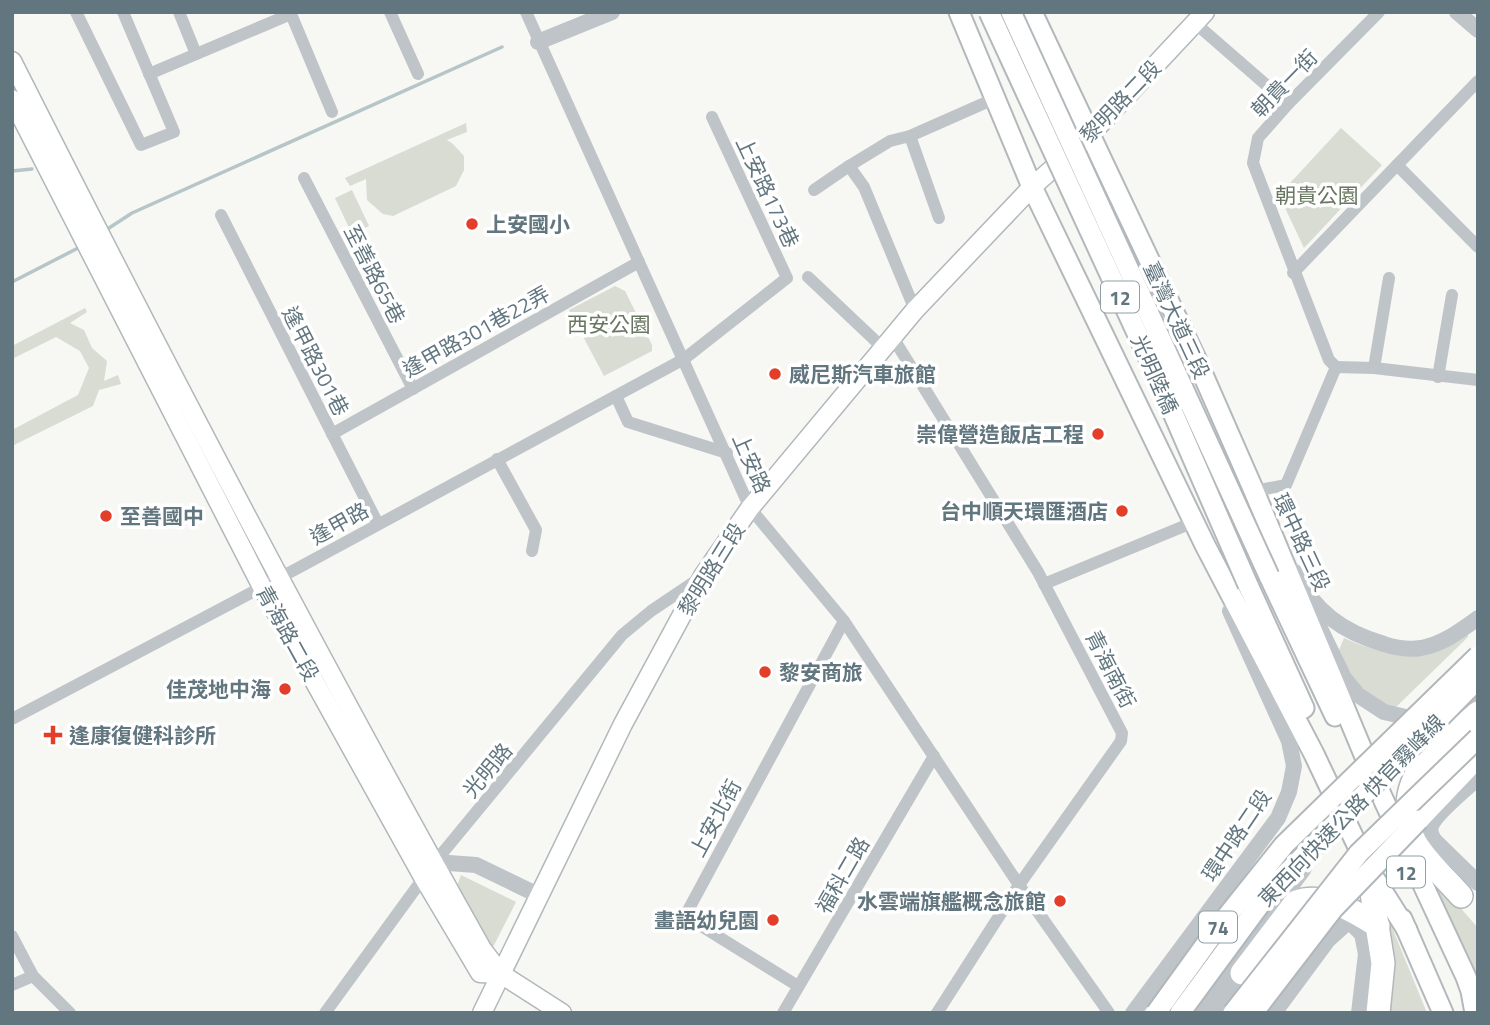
<svg xmlns="http://www.w3.org/2000/svg" width="1490" height="1025" viewBox="0 0 1490 1025" font-family="'Titillium Web','Noto Sans TC',sans-serif">
  <rect width="100%" height="100%" fill="#f7f7f4"/>
  <!-- green -->
  <g fill="#d8dcd3">
    <path d="M466,123L467,132L447,140L453,144L464,156V170L456,186L393,216L383,214L367,200L366,179L350,186L345,178Z"/>
    <path d="M1341,128L1382,165L1304,248L1279,195Z"/>
    <path d="M352,190L369,226L352,234L335,198Z"/>
    <path d="M615,286L625,291L652,345V351L604,376L569,310Z"/>
    <path d="M85,308L87,312L70,323L84,330L92,348L107,361L104,381L118,375L121,384L99,390L93,406L12,446V430L78,395L89,368L80,351L56,337L12,359V346Z"/>
    <path d="M1468,630V637L1395,708C1360,702 1352,679 1339,650L1344,638L1363,646L1391,653Z"/>
    <path d="M1431,874L1478,928V983L1426,875Z"/>
    <path d="M461,875L516,902L492,949L457,886Z"/>
    <path d="M1389,920L1427,1013H1382L1384,923Z"/>
  </g>
  <g fill="none" stroke-linecap="round" stroke-linejoin="round">
    <!-- stream -->
    <g stroke="#b6c5c7" stroke-width="3.5">
      <path d="M12,171L32,169"/>
      <path d="M106,230L132,213L502,47"/>
      <path d="M12,282L82,246"/>
    </g>
    <defs>
      <g id="secondary">
        <path d="M12,61C163,360 318,657 482,949L501,974L562,1013"/>
        <path d="M12,99L262,587L423,877L480,973L501,974"/>
        <path d="M482,1013L623,724L703,576L750,508L915,310L1032,187L1089,136L1205,12"/>
      </g>
      <g id="primary">
        <path d="M959,12L1032,187L1205,545L1314,754L1368,868L1407,930"/>
        <path d="M1032,12L1197,361L1254,491L1378,788L1466,977L1471,991L1475,1013"/>
        <path d="M1269,576L1335,716"/>
        <path d="M1248,585L1304,708"/>
        <path d="M1402,919L1443,1013"/>
      </g>
      <path id="trunk" d="M1419,820L1478,758"/>
      <g id="motorway">
        <path d="M1368,868L1383,963L1378,1013"/>
        <path d="M1461,896C1447,880 1425,860 1415,842C1410,834 1409,825 1408,816C1404,766 1444,743 1478,713"/>
        <path d="M1242,973L1296,902C1324,892 1354,911 1378,926"/>
      </g>
    </defs>
    <!-- secondary casing -->
    <use href="#secondary" stroke="#b0b8bb" stroke-width="21"/>
    <!-- primary casing -->
    <use href="#primary" stroke="#b2b8bb" stroke-width="23"/>
    <!-- trunk casing -->
    <use href="#trunk" stroke="#b1b7ba" stroke-width="23"/>
    <!-- motorway casing -->
    <use href="#motorway" stroke="#b1b7ba" stroke-width="26"/>
    <!-- minor -->
    <g stroke="#bec4c7" stroke-width="12">
      <path d="M76,12L141,145L174,132L123,12"/>
      <path d="M179,12L196,54"/>
      <path d="M390,12L418,74"/>
      <path d="M526,12L750,508L844,621L1019,885L1109,1013"/>
      <path d="M1195,23L1288,104"/>
      <path d="M149,74L291,14L332,112"/>
      <path d="M910,136L939,218"/>
      <path d="M1397,165L1478,247"/>
      <path d="M849,166L864,187L915,310"/>
      <path d="M304,178L413,389"/>
      <path d="M814,190L849,166L890,141L910,136L996,98"/>
      <path d="M221,215L378,524"/>
      <path d="M1293,273L1478,81"/>
      <path d="M808,277L882,347"/>
      <path d="M892,336L1038,572L1122,733L1121,741L1019,885L937,1013"/>
      <path d="M1336,367L1329,360L1253,163L1258,138L1288,104L1379,12"/>
      <path d="M1336,367L1374,368L1478,380"/>
      <path d="M1374,368L1389,278"/>
      <path d="M1438,377L1452,295"/>
      <path d="M616,396L628,422L727,453"/>
      <path d="M332,434L639,262"/>
      <path d="M497,459L536,530L532,551"/>
      <path d="M1254,491L1286,485L1336,367"/>
      <path d="M1044,584L1194,522"/>
      <path d="M12,719L298,568L684,359L787,278L712,117"/>
      <path d="M12,936L33,976L70,1013"/>
      <path d="M12,985L33,976"/>
      <path d="M798,986L685,916L844,621"/>
      <path d="M325,1013L435,862L622,635L651,611L700,578"/>
      <path d="M783,1013L934,756"/>
    </g>
    <!-- tertiary -->
    <g stroke="#bec4c7" stroke-width="16">
      <path d="M1457,12L1478,30"/>
      <path d="M538,42L612,12"/>
      <path d="M1295,572C1314,611 1342,632 1384,644C1396,648 1408,650 1421,648C1443,644 1460,631 1478,618"/>
      <path d="M1314,616L1344,678L1358,695L1384,712L1419,720L1441,721L1460,713L1478,697"/>
      <path d="M1478,778C1468,787 1435,814 1431,826C1429,832 1432,837 1435,841L1478,883"/>
      <path d="M435,862L476,865L540,896"/>
      <path d="M1349,921L1362,934L1366,954L1359,1013"/>
      <path d="M1313,925L1349,921"/>
      <path d="M1133,1013L1278,818L1289,792L1294,766L1289,741L1230,611"/>
      <path d="M1196,1013L1303,870L1311,850"/>
      <path d="M1212,1013L1242,973L1249,968"/>
      <path d="M1274,1013L1328,940L1349,921"/>
    </g>
    <!-- secondary -->
    <use href="#secondary" stroke="#fff" stroke-width="18"/>
    <!-- primary -->
    <use href="#primary" stroke="#fff" stroke-width="19"/>
    <!-- trunk -->
    <use href="#trunk" stroke="#fff" stroke-width="19"/>
    <!-- motorway -->
    <use href="#motorway" stroke="#fff" stroke-width="23"/>
    <defs>
      <g id="primary-bridge">
        <path d="M989,12L1160,383L1248,585"/>
        <path d="M1011,12L1269,576"/>
      </g>
      <g id="trunk-bridge">
        <path d="M1156,1013L1216,930L1284,845L1478,656"/>
        <path d="M1180,1013L1272,888L1478,679"/>
        <path d="M1233,1013L1359,853L1478,738"/>
        <path d="M1253,1013L1333,909L1419,820"/>
      </g>
    </defs>
    <!-- primary-bridge casing -->
    <use href="#primary-bridge" stroke="#b2b8bb" stroke-width="23" stroke-linecap="butt"/>
    <!-- trunk-bridge casing -->
    <use href="#trunk-bridge" stroke="#b1b7ba" stroke-width="23" stroke-linecap="butt"/>
    <!-- primary-bridge -->
    <use href="#primary-bridge" stroke="#fff" stroke-width="19"/>
    <!-- trunk-bridge -->
    <use href="#trunk-bridge" stroke="#fff" stroke-width="19"/>
  </g>
  <!-- markers -->
  <g fill="#e33e29" stroke="#fff" stroke-width="2.5">
    <circle cx="472" cy="224" r="7"/>
    <circle cx="775" cy="374" r="7"/>
    <circle cx="1098" cy="434" r="7"/>
    <circle cx="1122" cy="511" r="7"/>
    <circle cx="106" cy="516" r="7"/>
    <circle cx="765" cy="672" r="7"/>
    <circle cx="285" cy="689" r="7"/>
    <path d="M49.5 724.5h7v7h7v7h-7v7h-7v-7h-7v-7h7z"/>
    <circle cx="1060" cy="901" r="7"/>
    <circle cx="773" cy="920" r="7"/>
  </g>
  <g text-anchor="middle" dominant-baseline="central" stroke-width="7" stroke-linejoin="round" paint-order="stroke">
    <!-- shield labels -->
    <g fill="#fff" stroke="#919fa5" stroke-width="2">
      <rect x="1101" y="281.5" width="38" height="31" rx="5"/>
      <rect x="1387" y="856.5" width="38" height="31" rx="5"/>
      <rect x="1199" y="911.5" width="38" height="31" rx="5"/>
    </g>
    <g font-size="19" font-weight="bold" fill="#62767f">
      <text x="1120" y="297">12</text>
      <text x="1406" y="872">12</text>
      <text x="1218" y="927">74</text>
    </g>
    <!-- street labels -->
    <g font-size="21" fill="#62767f" stroke="#fff">
      <text transform="translate(1284 83) rotate(-46)">朝貴一街</text>
      <text transform="translate(1120 101) rotate(-46)">黎明路二段</text>
      <text transform="translate(768 192) rotate(65)">上安路173巷</text>
      <text transform="translate(375 274) rotate(63)">至善路65巷</text>
      <text transform="translate(1177 320) rotate(65)">臺灣大道三段</text>
      <text transform="translate(476 331) rotate(-29)">逢甲路301巷22弄</text>
      <text transform="translate(316 361) rotate(63)">逢甲路301巷</text>
      <text transform="translate(1155 374) rotate(66)">光明陸橋</text>
      <text transform="translate(752 463) rotate(66)">上安路</text>
      <text transform="translate(339 523) rotate(-29)">逢甲路</text>
      <text transform="translate(1302 542) rotate(65)">環中路三段</text>
      <text transform="translate(711 569) rotate(-58)">黎明路三段</text>
      <text transform="translate(288 633) rotate(61)">青海路二段</text>
      <text transform="translate(1111 669) rotate(63)">青海南街</text>
      <text transform="translate(487 770) rotate(-50)">光明路</text>
      <text transform="translate(1351 810) rotate(-46)">東西向快速公路 快官霧峰線</text>
      <text transform="translate(715 818) rotate(-62)">上安北街</text>
      <text transform="translate(1236 835) rotate(-56)">環中路二段</text>
      <text transform="translate(842 875) rotate(-60)">福科二路</text>
    </g>
    <!-- park labels -->
    <g font-size="21" fill="#687761" stroke="#fff">
      <text x="1317" y="195">朝貴公園</text>
      <text x="609" y="324">西安公園</text>
    </g>
    <!-- poi labels -->
    <g font-size="21" font-weight="bold" fill="#62767f" stroke="#fff" text-anchor="start">
      <text x="486" y="224">上安國小</text>
      <text x="789" y="374">威尼斯汽車旅館</text>
      <text x="1084" y="434" text-anchor="end">崇偉營造飯店工程</text>
      <text x="1108" y="511" text-anchor="end">台中順天環匯酒店</text>
      <text x="120" y="516">至善國中</text>
      <text x="779" y="672">黎安商旅</text>
      <text x="271" y="689" text-anchor="end">佳茂地中海</text>
      <text x="69" y="735">逢康復健科診所</text>
      <text x="1046" y="901" text-anchor="end">水雲端旗艦概念旅館</text>
      <text x="759" y="920" text-anchor="end">畫語幼兒園</text>
    </g>
  </g>
  <!-- border -->
  <rect width="1490" height="1025" fill="none" stroke="#62767f" stroke-width="28"/>
</svg>
